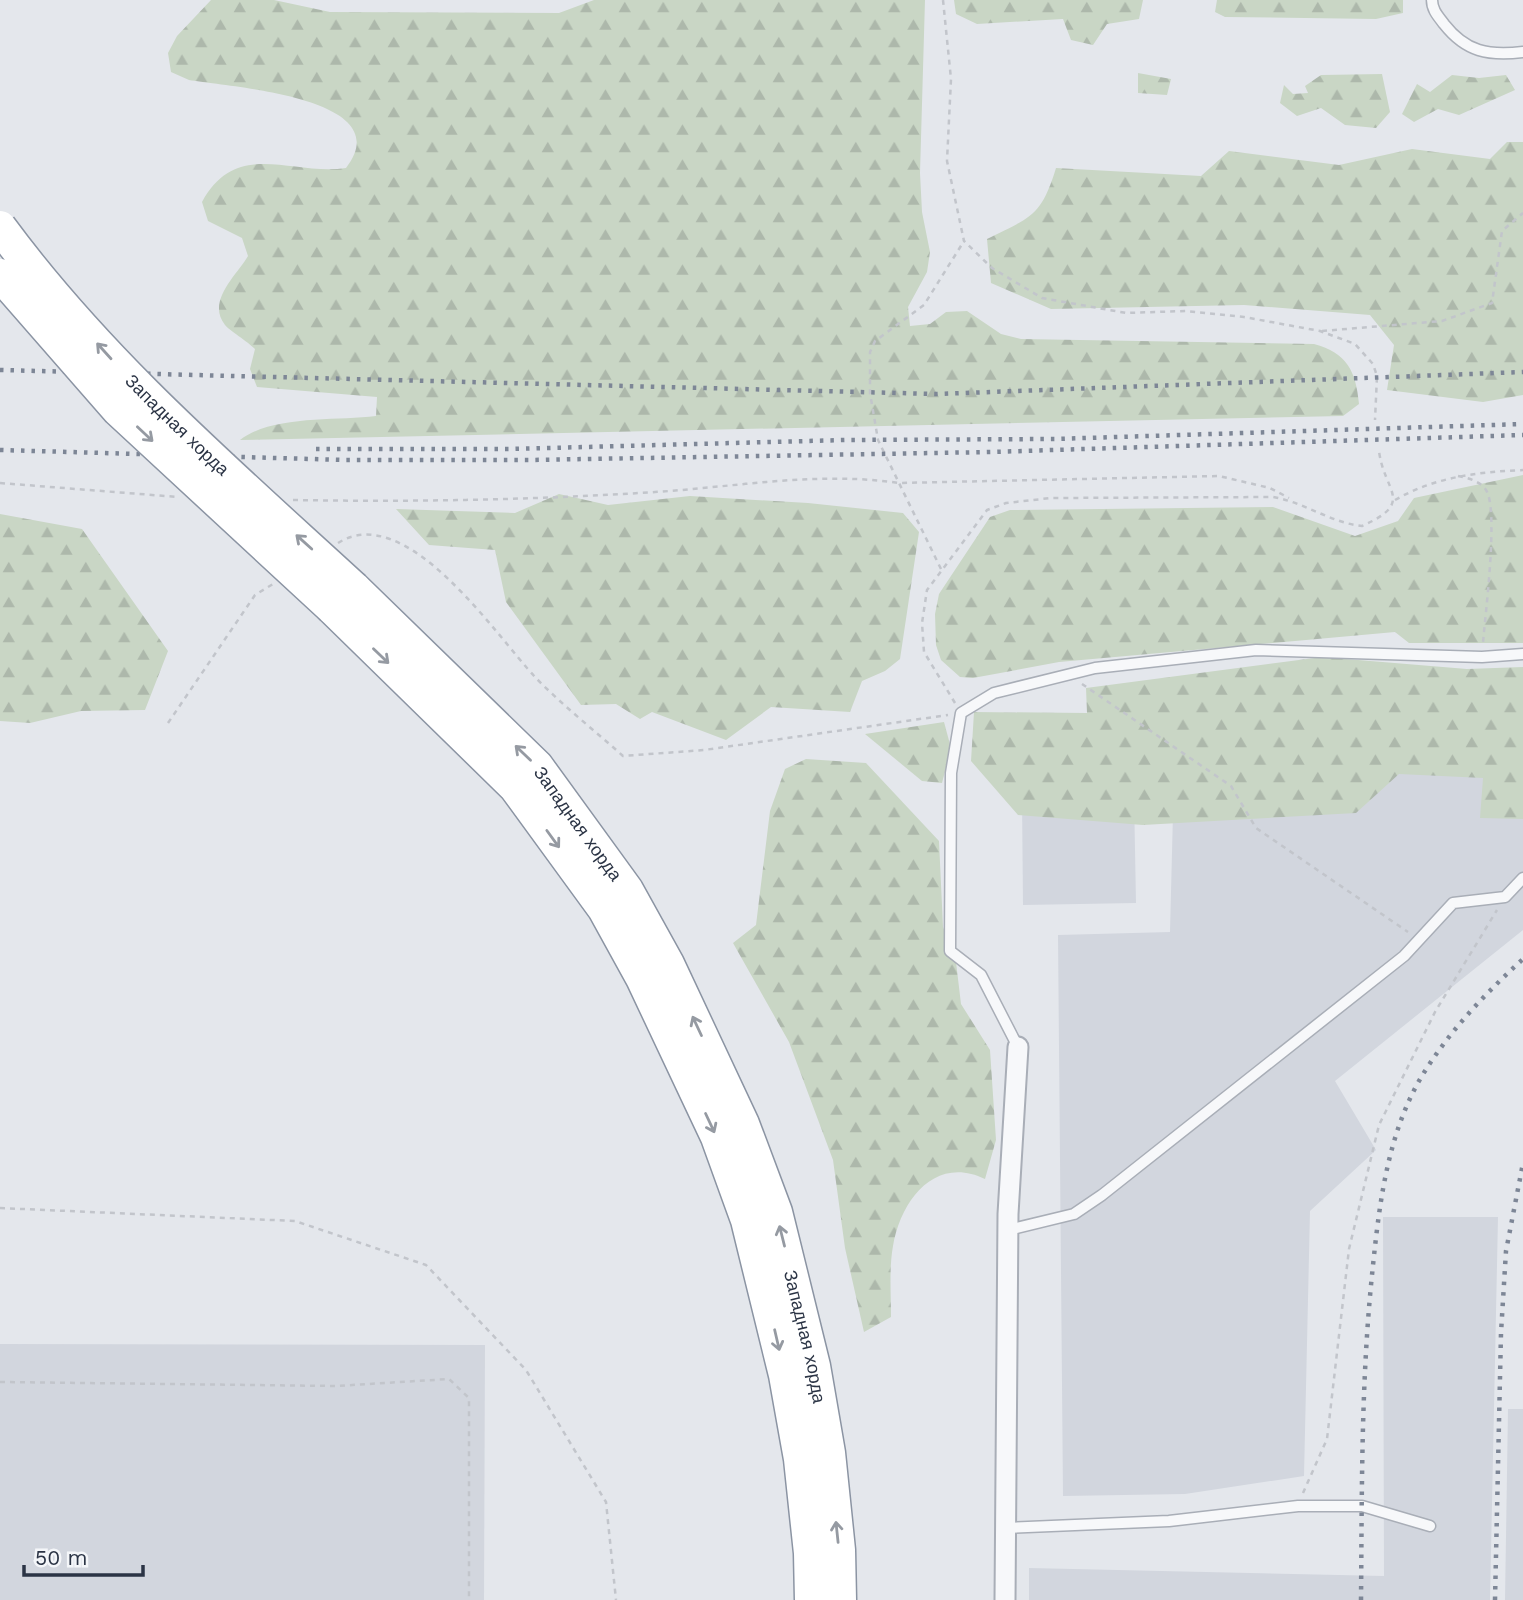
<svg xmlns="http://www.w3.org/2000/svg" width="1523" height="1600" viewBox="0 0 1523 1600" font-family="'Work Sans',sans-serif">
  <defs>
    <pattern id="forest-firs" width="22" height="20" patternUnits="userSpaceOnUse" patternTransform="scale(1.75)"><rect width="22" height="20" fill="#c9d6c5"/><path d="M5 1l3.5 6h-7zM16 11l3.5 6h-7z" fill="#adb8ab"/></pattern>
  </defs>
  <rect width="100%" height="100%" fill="#e4e7ec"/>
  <!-- built -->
  <g fill="#d2d6de">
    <path d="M1523,713V930L1335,1081L1376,1150L1310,1211L1304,1476L1185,1494L1063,1496L1058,935L1170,932L1175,734Z"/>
    <path d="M1134,796L1136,903L1023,905L1022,798Z"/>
    <path d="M1383,1217H1498L1490,1600H1029V1568L1384,1576Z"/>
    <path d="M0,1344L485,1345L484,1600H0Z"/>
    <path d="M1508,1409H1523V1600H1505Z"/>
  </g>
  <!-- forest -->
  <g fill="url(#forest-firs)">
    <path d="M211,0H274L330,12L559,13L594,0H925L920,173L922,212L930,252L927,272L908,307L910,326L930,324L946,312L967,311L1001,334L1021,339L1314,344C1347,353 1356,371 1359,404L1343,416L240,440C272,415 335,421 376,416L377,397L257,387L250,369L255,349C247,341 229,330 225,325C206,301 237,275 248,256L242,238L208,221L202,202C237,138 291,176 346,168C401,97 229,87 189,80L171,72L168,53L177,36Z"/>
    <path d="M954,0H1143L1139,19L1107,24L1093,45L1071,40L1063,19L977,24L956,14Z"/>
    <path d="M1217,0H1403V13L1376,19L1225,17L1215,12Z"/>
    <path d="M1138,73L1171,79L1167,95L1138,93Z"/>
    <path d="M1382,74L1390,112L1376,128L1345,125L1321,108L1297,116L1280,103L1284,85L1293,94L1308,93L1305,86L1321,75Z"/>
    <path d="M1452,75L1479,78L1506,75L1515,90L1459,115L1438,109L1414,122L1402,114L1417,84L1430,92Z"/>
    <path d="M1507,142H1523V395L1483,402L1387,390L1394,345L1370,315L1244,305L1051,309L991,283L987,239C1031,217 1041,217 1056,168L1201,176L1229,151L1339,165L1412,149L1490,159Z"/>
    <path d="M1523,475V643H1409L1395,632L1059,662L973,678L960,677L941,660L936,645L935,614L939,594L990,517L1010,510L1273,507L1355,536L1398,521L1414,498Z"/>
    <path d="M559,494L608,505L690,496L808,503L903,513L919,532L900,659L885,671L862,681L850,712L771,707L726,740L652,712L640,719L616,704L581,705L506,602L495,550L429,545L396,509L515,513Z"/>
    <path d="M0,514L82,529L168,651L145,710L81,711L30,723L0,721Z"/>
    <path d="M1322,657L1467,669L1523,667V819L1480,818L1483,778L1399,774L1356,813L1143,825L1018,815L971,761L974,712L1087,713L1086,688Z"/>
    <path d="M944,722L951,748L942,783L922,781L865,734Z"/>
    <path d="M806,759L866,763L939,841L943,927L956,962L961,1004L990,1050L996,1140L985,1179C936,1155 901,1199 893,1246C889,1268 891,1294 891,1317L864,1332L845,1248L833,1160L789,1042L733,943L756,925L770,811L785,769Z"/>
  </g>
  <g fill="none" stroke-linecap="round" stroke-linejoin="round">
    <defs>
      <g id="service">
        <path d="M1432,0C1432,10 1438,16 1444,24C1466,52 1488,56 1523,52"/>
        <path d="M1018,1047L981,975L950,951L951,773L961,713L994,693L1095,668L1256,650L1482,657L1523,654"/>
        <path d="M1008,1230L1074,1214L1102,1195L1404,956L1453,903L1505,897L1523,878"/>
        <path d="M1006,1528L1169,1521L1298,1506H1362L1430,1526"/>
      </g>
      <path id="minor" d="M1005,1600L1008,1214L1018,1047"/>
      <g id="trunk">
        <path id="s1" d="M354,588L537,766L627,890L668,964L743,1124L776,1212L814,1366L829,1453L839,1550L840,1600"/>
        <path d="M332,608L515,787L604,909L642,978L717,1137L747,1220L785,1375L800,1459L810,1553L811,1600"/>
      </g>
    </defs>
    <!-- service casing -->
    <use href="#service" stroke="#a9aeb7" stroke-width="13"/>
    <!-- minor casing -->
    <use href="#minor" stroke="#a9aeb7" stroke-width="23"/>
    <!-- trunk casing -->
    <use href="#trunk" stroke="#8b94a3" stroke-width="35"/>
    <!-- path -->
    <g stroke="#c2c5cb" stroke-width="2.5" stroke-dasharray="5 5" stroke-linecap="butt">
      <path d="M943,0L951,79L947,161L964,241L992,268L1042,298L1126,313L1186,311L1244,317L1320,331L1355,344L1373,364L1377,376L1375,420"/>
      <path d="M1322,331L1442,321L1492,303L1502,231L1523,213"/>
      <path d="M1458,476C1468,478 1480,481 1486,490C1499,509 1485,616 1483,643"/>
      <path d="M0,483L178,497"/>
      <path d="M293,500C414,502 534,500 655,492C736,487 817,471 899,483L1219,476L1270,488L1289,498"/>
      <path d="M1395,500C1435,477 1477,472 1523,470"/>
      <path d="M338,543C406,500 495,634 535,677C562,705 594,730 623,756L704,750L948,715"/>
      <path d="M941,569L878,440L870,393V352L875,341L924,305L964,241"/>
      <path d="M1082,684L1231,786L1256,828L1408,932"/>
      <path d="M955,703L924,652L922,623L927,590L987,510L1006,503L1051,498L1273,497C1304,502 1331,523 1362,526C1416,502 1384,492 1379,451"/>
      <path d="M168,723L255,595L273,584"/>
      <path d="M0,1208L295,1221L426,1265L526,1370L606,1502L616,1600"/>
      <path d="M0,1382L336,1386L449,1379L469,1398V1600"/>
      <path d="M1303,1493L1327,1439L1349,1249L1379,1125L1435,1012L1497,910"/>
    </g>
    <!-- service -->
    <use href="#service" stroke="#f7f8fa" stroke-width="10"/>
    <!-- minor -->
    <use href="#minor" stroke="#f7f8fa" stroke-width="19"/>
    <!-- trunk -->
    <use href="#trunk" stroke="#fff" stroke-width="32"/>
    <!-- rail -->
    <g stroke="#7d8696" stroke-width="4.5" stroke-dasharray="3.5 7" stroke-linecap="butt">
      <path d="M0,370L937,394L1523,372"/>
      <path d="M316,449H510L845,440L1055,439L1523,424"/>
      <path d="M0,450L346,460H529L991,452L1523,435"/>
      <path d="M1361,1600C1362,1491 1361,1383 1372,1275C1379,1206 1387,1131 1425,1071C1452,1028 1487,992 1523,959"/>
      <path d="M1495,1600L1501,1333L1506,1251L1523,1163"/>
    </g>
    <defs>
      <g id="trunk-bridge">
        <path id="s2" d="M0,227C101,364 230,474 354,588"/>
        <path d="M0,275L118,410L332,608"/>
      </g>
    </defs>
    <!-- trunk-bridge casing -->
    <use href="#trunk-bridge" stroke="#8b94a3" stroke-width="35" stroke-linecap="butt"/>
    <!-- trunk-bridge -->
    <use href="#trunk-bridge" stroke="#fff" stroke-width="32"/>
  </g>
  <!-- one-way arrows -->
  <defs><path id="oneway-shaft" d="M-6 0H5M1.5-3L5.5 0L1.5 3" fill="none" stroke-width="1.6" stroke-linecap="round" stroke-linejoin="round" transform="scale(1.75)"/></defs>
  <g stroke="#959aa2">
    <use href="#oneway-shaft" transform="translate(104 351) rotate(-132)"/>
    <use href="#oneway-shaft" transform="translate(145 434) rotate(43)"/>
    <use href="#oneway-shaft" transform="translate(304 542) rotate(-138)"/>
    <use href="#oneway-shaft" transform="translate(381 656) rotate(44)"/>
    <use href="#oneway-shaft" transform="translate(523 753) rotate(-136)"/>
    <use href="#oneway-shaft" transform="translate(553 839) rotate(54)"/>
    <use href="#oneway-shaft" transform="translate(697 1026) rotate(-115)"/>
    <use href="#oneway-shaft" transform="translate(710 1123) rotate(65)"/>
    <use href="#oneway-shaft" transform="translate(782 1236) rotate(-104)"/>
    <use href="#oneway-shaft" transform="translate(777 1340) rotate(77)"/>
    <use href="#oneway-shaft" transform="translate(837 1532) rotate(-96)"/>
  </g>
  <g text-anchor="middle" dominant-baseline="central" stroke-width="5" stroke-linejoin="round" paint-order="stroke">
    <!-- street labels -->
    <g font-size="18" fill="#2b3445" stroke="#f4f6f9">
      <text stroke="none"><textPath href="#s2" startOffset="266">Западная хорда</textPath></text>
      <text stroke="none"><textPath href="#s1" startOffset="326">Западная хорда</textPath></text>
      <text stroke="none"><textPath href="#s1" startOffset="892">Западная хорда</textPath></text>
    </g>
  </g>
  <!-- scale -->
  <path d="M24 1565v10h119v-10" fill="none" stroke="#2b3445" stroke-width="3.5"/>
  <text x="35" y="1565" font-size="21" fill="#2b3445" stroke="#f4f6f9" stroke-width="5" paint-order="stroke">50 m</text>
</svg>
